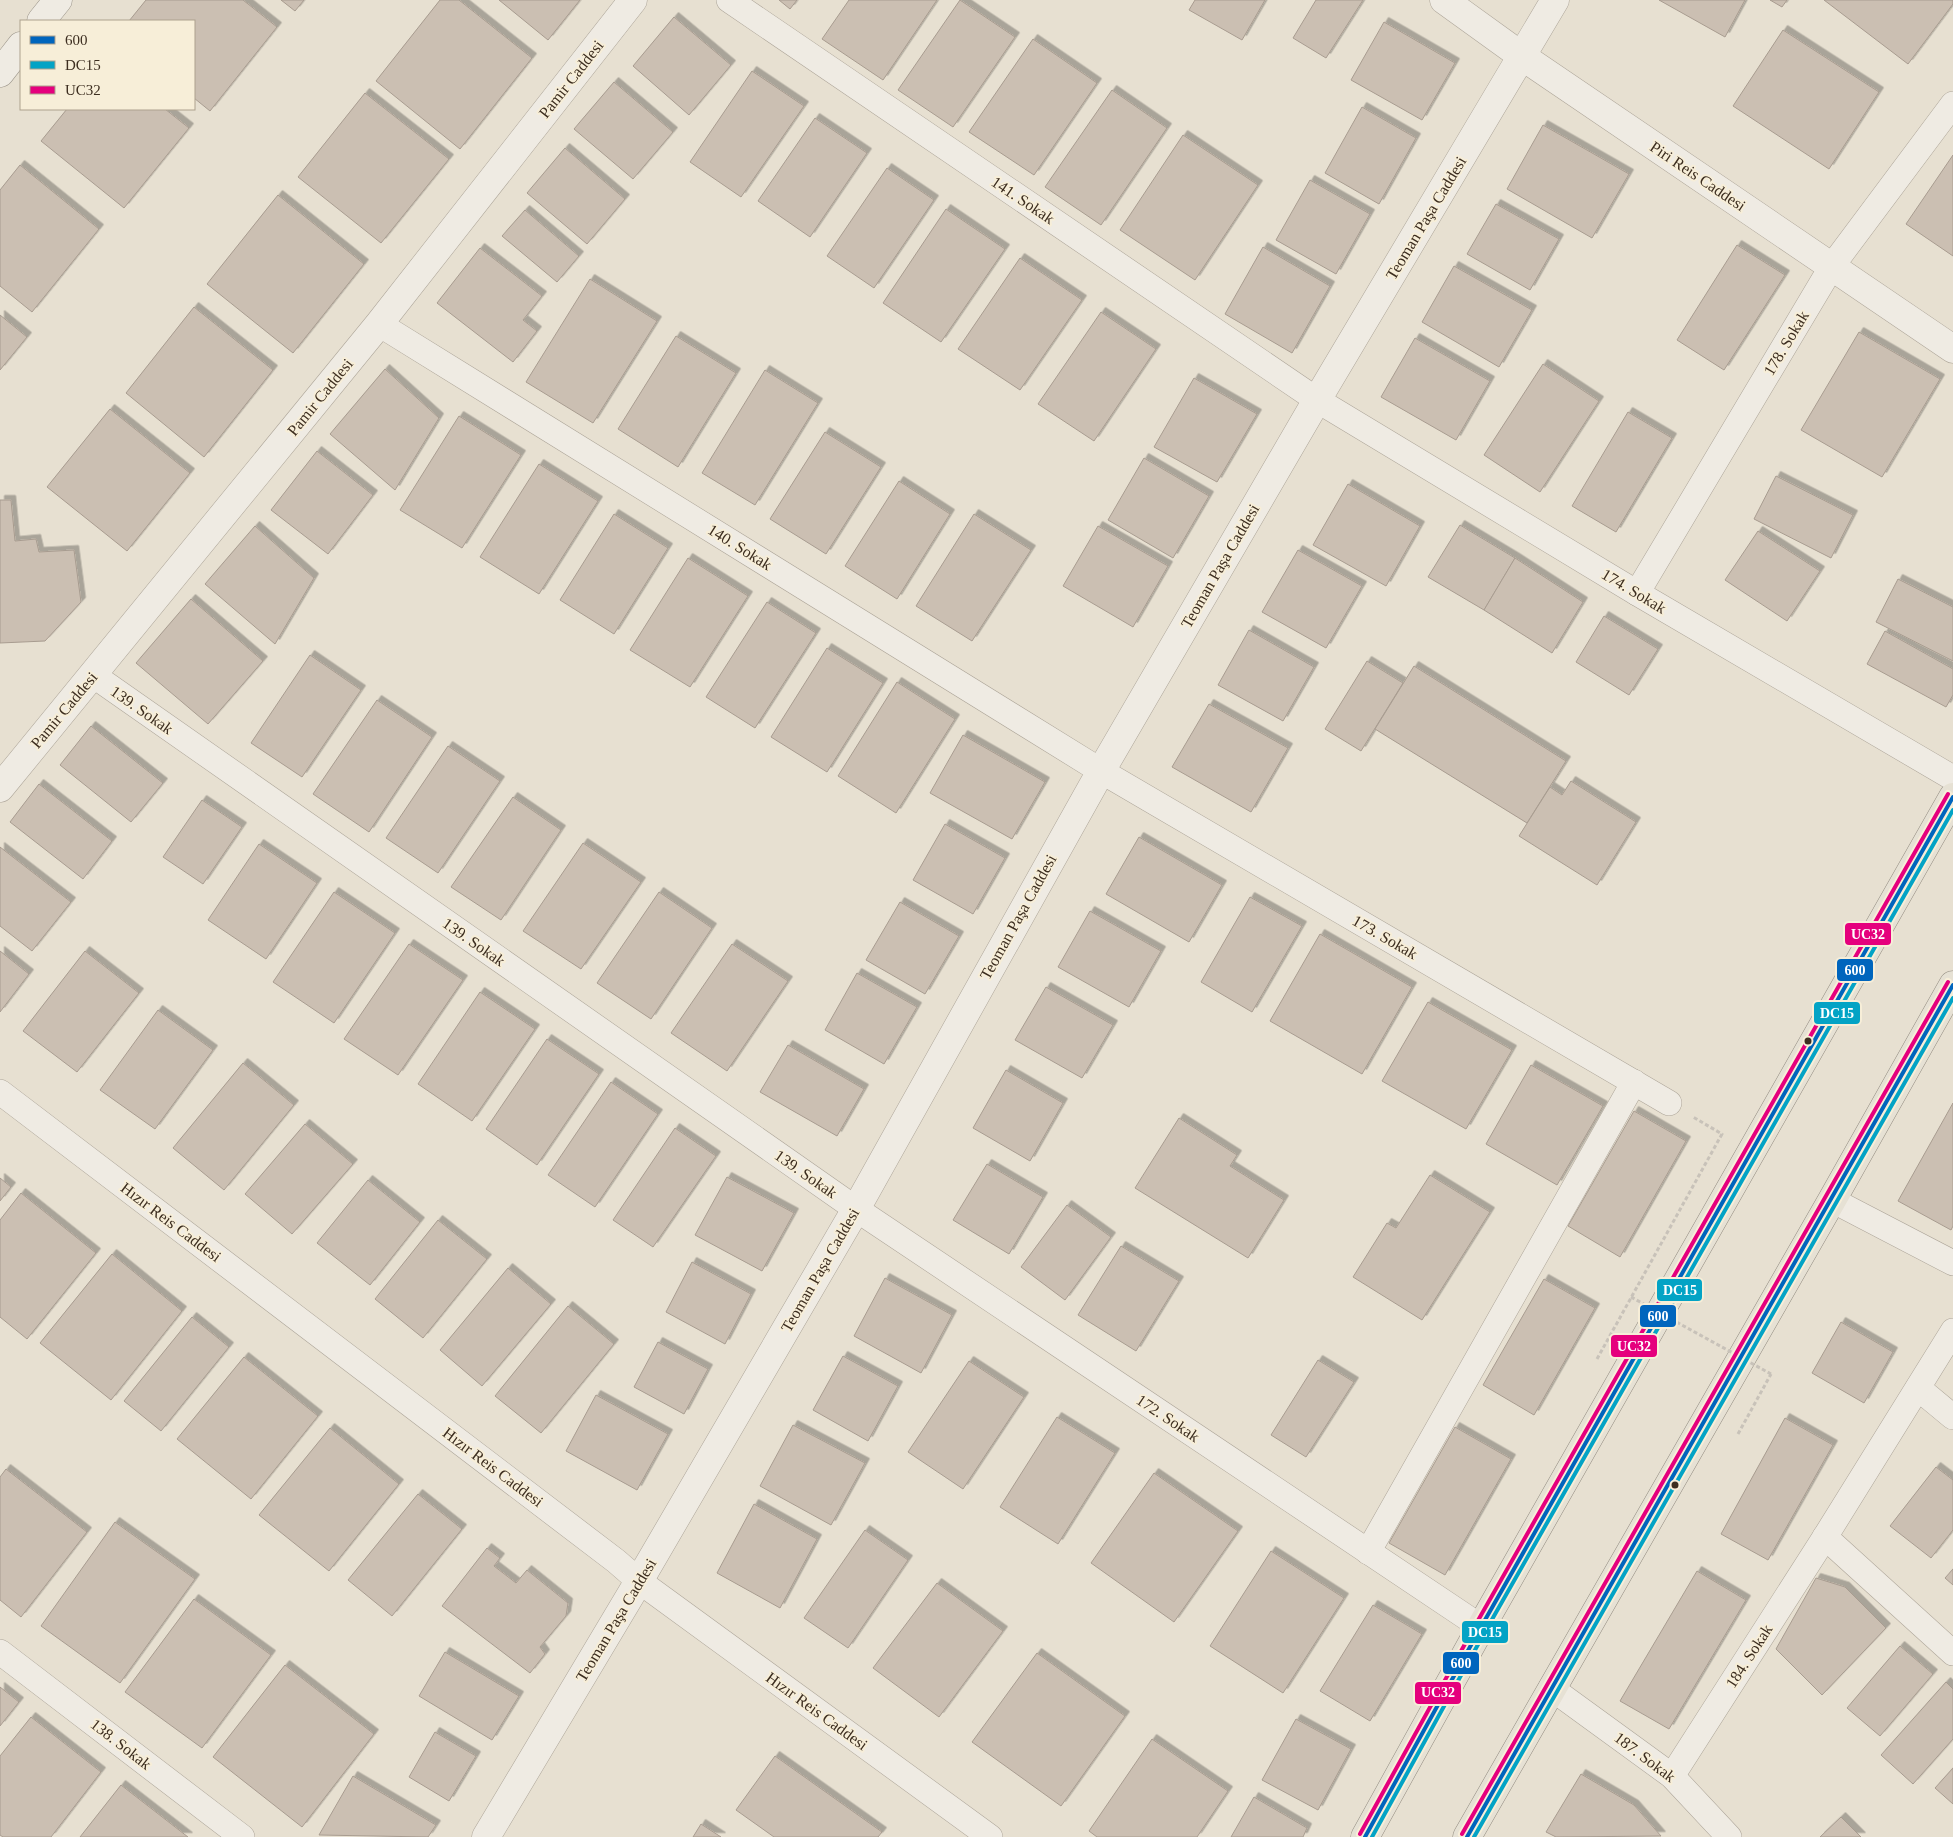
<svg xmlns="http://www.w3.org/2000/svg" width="1953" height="1837" viewBox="0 0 1953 1837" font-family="Georgia,serif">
  <defs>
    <filter id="shadow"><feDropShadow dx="4.5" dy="-4.5" stdDeviation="0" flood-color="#0004"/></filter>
  </defs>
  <rect width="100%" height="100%" fill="#e7e0d1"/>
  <!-- building -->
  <g fill="#cbbfb2" stroke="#a89c90" filter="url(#shadow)">
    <path d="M146,0H243L277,27L210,111L194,98V21H129Z"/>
    <path d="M281,0H304L295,11Z"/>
    <path d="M440,0H459L532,58L460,149L376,81Z"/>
    <path d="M499,0H580L548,40Z"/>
    <path d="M779,0H797L790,9Z"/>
    <path d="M849,0H937L883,80L822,39Z"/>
    <path d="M960,0L1015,37L953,127L898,90Z"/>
    <path d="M1195,0H1265L1242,40L1189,10Z"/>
    <path d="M1316,0H1363L1326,58L1293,38Z"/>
    <path d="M1659,0H1745L1725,37Z"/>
    <path d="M1770,0H1787L1782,7Z"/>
    <path d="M1824,0H1953V4L1908,64Z"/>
    <path d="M674,17L731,65L689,115L633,66Z"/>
    <path d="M1384,22L1455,63L1422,120L1351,80Z"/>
    <path d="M1783,30L1879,92L1829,169L1733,106Z"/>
    <path d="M1033,39L1097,83L1034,175L969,132Z"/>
    <path d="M752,71L804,106L741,197L690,162Z"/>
    <path d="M614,82L673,132L633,179L574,129Z"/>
    <path d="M1112,90L1167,128L1101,225L1045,187Z"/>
    <path d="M365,93L449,159L381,243L298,177Z"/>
    <path d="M1362,107L1416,138L1379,204L1325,173Z"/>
    <path d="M67,109H165L189,128L124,208L41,141Z"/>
    <path d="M815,118L867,153L810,237L758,201Z"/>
    <path d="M1543,125L1629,174L1592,238L1507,189Z"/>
    <path d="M1183,135L1258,185L1195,280L1120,230Z"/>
    <path d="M565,148L625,199L587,244L527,193Z"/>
    <path d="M1953,155V256L1906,224Z"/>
    <path d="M20,165L99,229L32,312L0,286V190Z"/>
    <path d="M887,168L934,200L874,288L827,256Z"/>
    <path d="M1310,180L1370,214L1336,274L1276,240Z"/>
    <path d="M278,195L364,264L293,353L207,284Z"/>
    <path d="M1496,204L1559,239L1530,290L1467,254Z"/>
    <path d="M946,209L1005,249L941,342L883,303Z"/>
    <path d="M525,210L579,256L557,282L502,236Z"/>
    <path d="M1737,245L1785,275L1724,370L1677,340Z"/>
    <path d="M1263,247L1330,286L1292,353L1225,314Z"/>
    <path d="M480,248L542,296L523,320L537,331L513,362L437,303Z"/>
    <path d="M1020,258L1082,300L1020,390L958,349Z"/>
    <path d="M1454,266L1532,310L1499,367L1422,322Z"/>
    <path d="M590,279L657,321L593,423L526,382Z"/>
    <path d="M194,307L273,370L204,457L126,393Z"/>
    <path d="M1101,312L1156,349L1094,441L1038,404Z"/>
    <path d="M0,315L27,337L0,370Z"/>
    <path d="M1859,332L1940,379L1882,477L1801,430Z"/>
    <path d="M676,336L736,373L678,467L618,429Z"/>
    <path d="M1415,338L1490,381L1456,440L1381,397Z"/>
    <path d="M1543,364L1599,401L1540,492L1484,455Z"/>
    <path d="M385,369L439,418L395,490L330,434Z"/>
    <path d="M765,370L818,403L755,505L702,473Z"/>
    <path d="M1194,378L1257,414L1217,482L1154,447Z"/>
    <path d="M110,409L190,473L127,551L47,487Z"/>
    <path d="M1628,412L1672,438L1616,532L1572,506Z"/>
    <path d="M459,416L521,455L462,548L400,510Z"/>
    <path d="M825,432L881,467L826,554L770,519Z"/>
    <path d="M317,451L373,495L328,554L271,510Z"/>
    <path d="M1144,458L1209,496L1173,558L1108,520Z"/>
    <path d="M539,464L598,501L539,594L480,557Z"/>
    <path d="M1776,476L1853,515L1831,558L1754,519Z"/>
    <path d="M899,481L950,514L897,599L845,566Z"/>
    <path d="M1348,484L1420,526L1386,586L1313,545Z"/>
    <path d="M0,500H11L15,541L36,539L39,552L74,550L81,602L45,641L0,643Z"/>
    <path d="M614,514L668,548L614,634L560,600Z"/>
    <path d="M974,514L1031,550L972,641L916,606Z"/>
    <path d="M1460,525L1515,558L1484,610L1428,577Z"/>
    <path d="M255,526L314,578L275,644L205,584Z"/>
    <path d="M1098,526L1168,566L1133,627L1063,586Z"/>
    <path d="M1758,531L1820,571L1787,621L1725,580Z"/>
    <path d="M1298,550L1362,586L1326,648L1262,612Z"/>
    <path d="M688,558L748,596L690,687L630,650Z"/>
    <path d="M1515,558L1583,602L1552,653L1484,610Z"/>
    <path d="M1898,579L1953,607V661L1876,622Z"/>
    <path d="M191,599L263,661L208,724L136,663Z"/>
    <path d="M767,602L816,633L755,728L706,697Z"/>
    <path d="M1604,616L1658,649L1629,695L1576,662Z"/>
    <path d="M1249,630L1314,667L1283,721L1218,685Z"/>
    <path d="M1885,631L1953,669V695L1946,707L1867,664Z"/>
    <path d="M827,648L883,683L827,772L771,737Z"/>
    <path d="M310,655L361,690L302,777L251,743Z"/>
    <path d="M1367,661L1403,683L1361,751L1325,729Z"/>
    <path d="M1414,666L1566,761L1527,823L1375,729Z"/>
    <path d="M897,682L955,719L896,813L838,776Z"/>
    <path d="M377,700L432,737L369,832L313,794Z"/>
    <path d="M1209,704L1288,748L1251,812L1172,767Z"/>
    <path d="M91,726L163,783L131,822L60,765Z"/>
    <path d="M963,735L1045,782L1012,839L930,793Z"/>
    <path d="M448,746L500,781L438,873L386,838Z"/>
    <path d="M1571,781L1636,822L1597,885L1519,836L1550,787L1562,795Z"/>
    <path d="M39,784L112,841L83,879L10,822Z"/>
    <path d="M513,797L561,830L501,920L451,887Z"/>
    <path d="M202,800L242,827L203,884L163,857Z"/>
    <path d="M945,824L1005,858L973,914L913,880Z"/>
    <path d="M1139,837L1222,885L1189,942L1106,894Z"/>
    <path d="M583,843L641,882L581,969L523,931Z"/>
    <path d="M259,844L317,883L266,959L208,920Z"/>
    <path d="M0,847L71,902L32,951L0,926Z"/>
    <path d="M334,892L395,933L334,1023L273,982Z"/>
    <path d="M659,892L712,928L651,1019L597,983Z"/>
    <path d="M1250,897L1302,926L1252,1012L1201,982Z"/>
    <path d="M900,902L959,936L925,994L866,960Z"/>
    <path d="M1090,911L1161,951L1129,1007L1058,967Z"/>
    <path d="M1320,934L1412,987L1362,1074L1270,1021Z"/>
    <path d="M409,944L463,980L398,1075L344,1039Z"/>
    <path d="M732,944L788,981L727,1071L671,1033Z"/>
    <path d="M0,951L29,974L0,1012Z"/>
    <path d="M85,951L139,993L77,1072L23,1031Z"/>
    <path d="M857,973L917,1007L884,1064L825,1030Z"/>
    <path d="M1046,987L1113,1025L1082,1078L1015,1040Z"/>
    <path d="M480,992L535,1029L472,1121L418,1084Z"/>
    <path d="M1428,1002L1512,1050L1466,1129L1382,1081Z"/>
    <path d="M158,1010L213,1050L155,1129L100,1090Z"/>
    <path d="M547,1039L599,1074L537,1165L486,1129Z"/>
    <path d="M788,1045L864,1089L837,1136L760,1092Z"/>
    <path d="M243,1063L294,1105L224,1190L173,1148Z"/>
    <path d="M1531,1065L1603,1106L1557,1185L1486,1144Z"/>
    <path d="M1006,1070L1063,1103L1030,1161L973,1128Z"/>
    <path d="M611,1082L658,1114L595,1207L548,1175Z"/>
    <path d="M1953,1103V1226L1951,1230L1898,1201Z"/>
    <path d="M1634,1111L1686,1141L1620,1257L1568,1226Z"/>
    <path d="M1179,1118L1237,1155L1230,1166L1284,1200L1248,1258L1135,1188Z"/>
    <path d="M305,1124L353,1164L292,1234L245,1194Z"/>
    <path d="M675,1128L716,1156L653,1247L613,1220Z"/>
    <path d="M987,1164L1043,1197L1009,1254L953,1220Z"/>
    <path d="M1430,1175L1490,1212L1422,1320L1353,1277L1387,1223L1396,1228Z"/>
    <path d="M727,1177L794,1213L762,1271L695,1235Z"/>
    <path d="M0,1178L11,1187L0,1201Z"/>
    <path d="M368,1180L420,1222L370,1285L317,1243Z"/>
    <path d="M21,1193L96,1253L27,1339L0,1317V1220Z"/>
    <path d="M1067,1205L1111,1237L1065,1300L1021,1267Z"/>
    <path d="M438,1220L487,1259L423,1338L375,1299Z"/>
    <path d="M1121,1246L1179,1281L1136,1351L1078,1315Z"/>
    <path d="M112,1254L182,1311L111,1400L40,1343Z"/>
    <path d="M692,1262L751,1294L725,1344L666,1312Z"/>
    <path d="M508,1268L551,1304L482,1386L440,1350Z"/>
    <path d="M885,1278L952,1315L921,1373L854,1336Z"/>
    <path d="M1544,1279L1595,1308L1534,1415L1483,1385Z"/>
    <path d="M568,1306L614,1344L541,1433L495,1396Z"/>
    <path d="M192,1317L229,1347L161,1431L124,1401Z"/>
    <path d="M1841,1322L1893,1352L1864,1403L1812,1373Z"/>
    <path d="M658,1342L708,1369L684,1414L634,1387Z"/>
    <path d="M843,1356L898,1386L868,1441L813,1410Z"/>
    <path d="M244,1357L318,1416L251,1499L177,1439Z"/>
    <path d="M1318,1360L1354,1382L1306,1457L1271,1435Z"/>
    <path d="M969,1361L1024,1397L963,1489L908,1452Z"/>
    <path d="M596,1395L668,1434L637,1490L566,1451Z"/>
    <path d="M1057,1417L1115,1453L1058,1544L1000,1507Z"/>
    <path d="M1785,1418L1833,1445L1768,1560L1721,1534Z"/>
    <path d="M793,1425L865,1463L831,1525L760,1486Z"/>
    <path d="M1455,1427L1511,1459L1445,1575L1389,1543Z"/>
    <path d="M330,1428L399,1484L329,1571L259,1515Z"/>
    <path d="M1936,1467L1953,1480V1530L1931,1558L1890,1526Z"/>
    <path d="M6,1469L87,1532L21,1617L0,1600V1477Z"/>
    <path d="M1154,1473L1238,1531L1174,1622L1091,1563Z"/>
    <path d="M418,1494L462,1529L392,1616L348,1580Z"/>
    <path d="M754,1504L817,1539L780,1608L717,1573Z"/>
    <path d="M115,1522L195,1579L120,1683L41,1626Z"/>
    <path d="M865,1530L908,1560L848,1648L804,1618Z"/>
    <path d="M487,1548L500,1558L494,1566L516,1583L527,1570L568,1603L566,1616L540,1647L545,1654L530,1673L442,1606Z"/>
    <path d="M1271,1551L1344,1598L1283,1693L1210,1646Z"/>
    <path d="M1953,1569V1585L1945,1578Z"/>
    <path d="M1697,1571L1746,1600L1669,1729L1620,1701Z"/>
    <path d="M1816,1578L1845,1587L1886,1628L1822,1695L1776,1649Z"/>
    <path d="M937,1583L1003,1631L939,1717L873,1668Z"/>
    <path d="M194,1599L271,1655L202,1748L125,1692Z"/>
    <path d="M1373,1605L1422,1634L1370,1721L1320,1691Z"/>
    <path d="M1900,1646L1933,1674L1880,1736L1847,1708Z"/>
    <path d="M445,1652L519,1696L492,1740L419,1696Z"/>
    <path d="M1037,1653L1125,1716L1061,1806L972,1742Z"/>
    <path d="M285,1665L374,1734L302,1827L213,1757Z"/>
    <path d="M1946,1682L1953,1689V1739L1913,1784L1881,1755Z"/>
    <path d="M0,1687L19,1702L0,1726Z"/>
    <path d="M31,1717L101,1772L51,1837H3L0,1835V1756Z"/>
    <path d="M1296,1719L1351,1749L1318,1810L1262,1780Z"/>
    <path d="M435,1732L476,1756L449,1801L409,1777Z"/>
    <path d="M1152,1739L1228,1791L1197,1837H1097L1089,1831Z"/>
    <path d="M775,1756L882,1832L878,1837H774L736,1810Z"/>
    <path d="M1953,1768V1804L1935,1788Z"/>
    <path d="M1581,1774L1634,1805L1661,1836L1556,1837L1546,1832Z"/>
    <path d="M353,1776L436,1825L428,1837L319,1835Z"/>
    <path d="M121,1785L188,1837H80Z"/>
    <path d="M1254,1797L1307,1828L1303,1837H1231Z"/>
    <path d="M1841,1817L1861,1837H1820Z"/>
    <path d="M701,1824L721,1837H693Z"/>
  </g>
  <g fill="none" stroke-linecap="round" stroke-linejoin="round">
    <defs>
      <g id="minor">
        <path d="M729,0L1317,400L1637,593L1953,778"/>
        <path d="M379,324L1101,771L1669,1103"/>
        <path d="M1637,593L1832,266L1953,104"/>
        <path d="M93,675L856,1209L1481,1627"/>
        <path d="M0,1092L616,1561L639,1581L990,1837"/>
        <path d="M1832,1200L1953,1263"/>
        <path d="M1918,1388L1953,1417"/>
        <path d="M1825,1537L1953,1653"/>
        <path d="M1368,1552L1634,1082"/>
        <path d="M0,1652L242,1837"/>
        <path d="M1551,1688L1672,1776L1729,1837"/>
        <path d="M1672,1776L1825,1537L1953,1331"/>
      </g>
      <g id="tertiary">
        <path d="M1444,0L1523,57L1953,349"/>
        <path d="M0,788L379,324L633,0"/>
        <path d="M486,1837L639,1581L856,1209L1101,771L1317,400L1555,0"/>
      </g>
      <g id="secondary">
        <path d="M41,21L58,0"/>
        <path d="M0,73L21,46"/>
      </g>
      <g id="primary">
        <path d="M1365,1837L1481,1627L1953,797"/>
        <path d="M1467,1837L1832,1200L1953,985"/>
      </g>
    </defs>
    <!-- minor casing -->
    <use href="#minor" stroke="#ada599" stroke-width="26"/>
    <!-- tertiary casing -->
    <use href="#tertiary" stroke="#ada599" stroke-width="29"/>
    <!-- secondary casing -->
    <use href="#secondary" stroke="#9c958a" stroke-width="29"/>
    <!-- primary casing -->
    <use href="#primary" stroke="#928b80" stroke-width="29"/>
    <!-- path -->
    <g stroke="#c8c2b9" stroke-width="3" stroke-dasharray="4 2.5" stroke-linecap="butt">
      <path d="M1597,1359L1722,1134L1693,1117"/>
      <path d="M1738,1434L1771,1374"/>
    </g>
    <!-- minor -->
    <use href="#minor" stroke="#efebe3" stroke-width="25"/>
    <!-- tertiary -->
    <use href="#tertiary" stroke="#efebe3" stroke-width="28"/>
    <!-- secondary -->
    <use href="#secondary" stroke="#efebe3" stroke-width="28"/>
    <!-- primary -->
    <use href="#primary" stroke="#e6e1d4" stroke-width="28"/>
    <!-- path-bridge -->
    <path stroke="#c8c2b9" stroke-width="3" stroke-dasharray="4 2.5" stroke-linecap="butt" d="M1631,1297L1771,1374"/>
    <defs>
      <g id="bus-1">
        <path d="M1365,1837L1481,1627L1953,797"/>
        <path d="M1467,1837L1953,985"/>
      </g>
      <g id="bus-2">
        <path d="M1372,1837L1486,1630L1953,810"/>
        <path d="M1474,1837L1953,998"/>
      </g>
      <g id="bus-3">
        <path d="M1360,1834L1476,1624L1948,794"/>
        <path d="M1462,1834L1948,982"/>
      </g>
    </defs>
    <!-- bus-1 casing -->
    <use href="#bus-1" stroke="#f7eed8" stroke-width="8"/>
    <!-- bus-2 casing -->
    <use href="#bus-2" stroke="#f7eed8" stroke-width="8"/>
    <!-- bus-3 casing -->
    <use href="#bus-3" stroke="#f7eed8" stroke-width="8"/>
    <!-- bus-1 -->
    <use href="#bus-1" stroke="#0065bd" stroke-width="4"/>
    <!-- bus-2 -->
    <use href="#bus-2" stroke="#03a3c5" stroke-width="4"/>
    <!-- bus-3 -->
    <use href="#bus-3" stroke="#e5007d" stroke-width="4"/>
  </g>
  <!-- markers -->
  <g fill="#3d2e20" stroke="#f7eed8" stroke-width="2">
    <circle cx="1808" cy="1041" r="4.5"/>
    <circle cx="1675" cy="1485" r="4.5"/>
  </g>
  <g text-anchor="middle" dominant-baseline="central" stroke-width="4" stroke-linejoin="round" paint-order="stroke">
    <!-- street labels -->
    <g font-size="16" fill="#3d2e20" stroke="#f7eed8">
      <text transform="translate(571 79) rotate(-52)">Pamir Caddesi</text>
      <text transform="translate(1698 176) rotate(34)">Piri Reis Caddesi</text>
      <text transform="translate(1023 200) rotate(34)">141. Sokak</text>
      <text transform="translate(1426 218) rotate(-59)">Teoman Paşa Caddesi</text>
      <text transform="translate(1786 343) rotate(-59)">178. Sokak</text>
      <text transform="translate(320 397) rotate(-51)">Pamir Caddesi</text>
      <text transform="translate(740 547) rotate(32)">140. Sokak</text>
      <text transform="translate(1220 566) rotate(-60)">Teoman Paşa Caddesi</text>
      <text transform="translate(1634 591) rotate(31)">174. Sokak</text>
      <text transform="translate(64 710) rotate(-50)">Pamir Caddesi</text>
      <text transform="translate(142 710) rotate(35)">139. Sokak</text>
      <text transform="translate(1018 917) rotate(-61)">Teoman Paşa Caddesi</text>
      <text transform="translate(1385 937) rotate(30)">173. Sokak</text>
      <text transform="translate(474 942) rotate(35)">139. Sokak</text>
      <text transform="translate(806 1174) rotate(35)">139. Sokak</text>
      <text transform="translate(171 1222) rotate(37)">Hızır Reis Caddesi</text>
      <text transform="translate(820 1270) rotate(-60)">Teoman Paşa Caddesi</text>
      <text transform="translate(1168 1418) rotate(34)">172. Sokak</text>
      <text transform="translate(493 1467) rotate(37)">Hızır Reis Caddesi</text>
      <text transform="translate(616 1620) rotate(-59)">Teoman Paşa Caddesi</text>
      <text transform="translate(1749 1656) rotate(-57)">184. Sokak</text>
      <text transform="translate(817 1711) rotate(36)">Hızır Reis Caddesi</text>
      <text transform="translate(121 1744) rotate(38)">138. Sokak</text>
      <text transform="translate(1645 1757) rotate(37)">187. Sokak</text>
    </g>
  </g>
  <g stroke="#f7eed8" stroke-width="2">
    <rect x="1844" y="922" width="48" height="24" rx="5" fill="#e5007d"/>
    <rect x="1836" y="958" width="38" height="24" rx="5" fill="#0065bd"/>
    <rect x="1813" y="1001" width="48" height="24" rx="5" fill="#03a3c5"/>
    <rect x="1656" y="1278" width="47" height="24" rx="5" fill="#03a3c5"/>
    <rect x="1639" y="1304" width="38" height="24" rx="5" fill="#0065bd"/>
    <rect x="1610" y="1334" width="48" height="24" rx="5" fill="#e5007d"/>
    <rect x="1461" y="1620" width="48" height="24" rx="5" fill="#03a3c5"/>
    <rect x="1442" y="1651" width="38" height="24" rx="5" fill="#0065bd"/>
    <rect x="1414" y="1681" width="48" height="24" rx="5" fill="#e5007d"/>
  </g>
  <g font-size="14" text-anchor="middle" font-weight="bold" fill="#fff">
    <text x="1868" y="939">UC32</text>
    <text x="1855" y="975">600</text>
    <text x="1837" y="1018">DC15</text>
    <text x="1680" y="1295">DC15</text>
    <text x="1658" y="1321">600</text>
    <text x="1634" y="1351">UC32</text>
    <text x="1485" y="1637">DC15</text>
    <text x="1461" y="1668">600</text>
    <text x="1438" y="1697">UC32</text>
  </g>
  <!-- legend -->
  <rect x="20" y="20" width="175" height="90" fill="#f7eed8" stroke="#ada18e"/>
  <rect x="30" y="36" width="25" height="8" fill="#0065bd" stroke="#ada18e"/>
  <text x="65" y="45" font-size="15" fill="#3d2e20">600</text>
  <rect x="30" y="61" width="25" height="8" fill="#03a3c5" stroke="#ada18e"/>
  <text x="65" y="70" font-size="15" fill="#3d2e20">DC15</text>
  <rect x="30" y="86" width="25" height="8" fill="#e5007d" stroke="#ada18e"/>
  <text x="65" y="95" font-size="15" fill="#3d2e20">UC32</text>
</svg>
